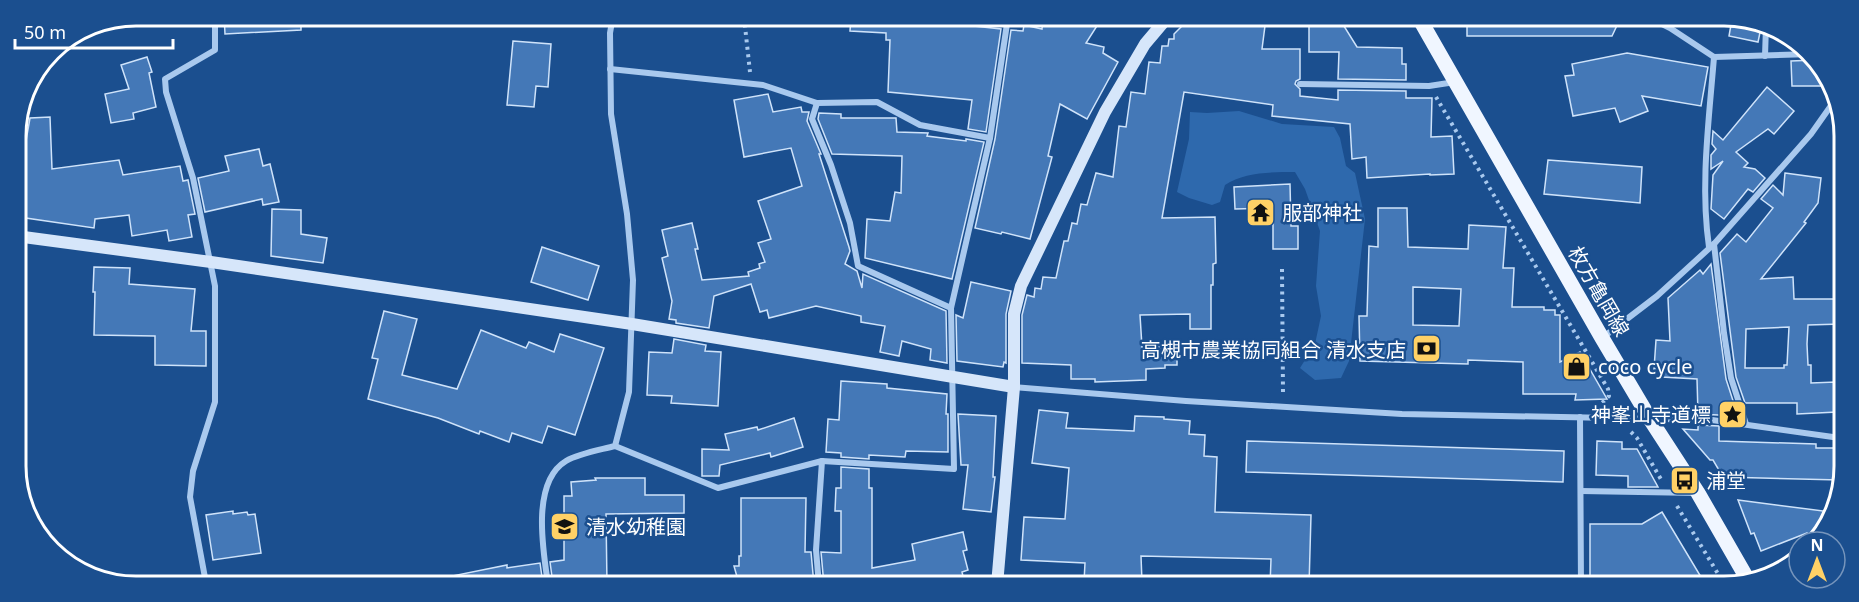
<svg xmlns="http://www.w3.org/2000/svg" width="1859" height="602" viewBox="0 0 1859 602" font-family="'Noto Sans','Noto Sans JP',sans-serif">
  <rect width="100%" height="100%" fill="#1b4f8f"/>
  <!-- green -->
  <path fill="#2e69ad" d="M1239,111L1282,124L1334,127L1340,138L1346,166L1355,173L1365,219L1349,361L1341,378L1315,380L1300,368L1315,344L1321,316L1316,286L1320,231L1305,189L1295,172C1272,172 1244,172 1225,185L1220,202L1212,205L1189,198L1177,192L1189,139L1190,112L1207,113Z"/>
  <!-- building -->
  <g fill="#4478b7" stroke="#cfe3fa" stroke-width="1.5" fill-rule="evenodd">
    <path d="M224,15H301V30L225,34Z"/>
    <path d="M851,17H948L947,23L1001,29L986,132L968,129L972,100L888,92L890,40H886V33L850,31Z"/>
    <path d="M1043,17L1102,18L1086,43L1104,47L1103,53L1118,62L1087,119L1060,104L1048,156L1052,157L1030,239L1002,232L1001,234L975,228L995,139L1011,30L1023,31L1024,25L1042,29Z"/>
    <path d="M1190,18H1266L1262,49H1300V79L1296,81L1295,84L1300,89V96L1338,100V90L1406,91V98H1432L1431,137L1452,136L1454,174L1430,175V174L1367,178L1366,157L1352,159L1350,124L1272,116L1273,105L1184,92L1162,218L1215,217L1216,263L1213,264V285H1211V329H1190V314L1140,315L1142,347L1177,346V365H1165V368L1146,369V380L1095,382V379H1071V365L1022,363V315L1027,295L1034,297L1035,288L1041,289L1043,277L1056,278L1064,241H1068L1072,223L1077,224L1081,204L1087,205L1096,173L1113,177L1119,126L1126,127L1131,92L1145,94L1149,62L1160,63L1162,46H1168L1169,39H1174V34Z"/>
    <path d="M1309,18H1339L1357,47L1402,48V64H1406V80L1338,79L1339,52H1309Z"/>
    <path d="M1467,18L1507,19H1620L1612,36H1467Z"/>
    <path d="M1732,19H1755L1762,23L1758,42L1729,36Z"/>
    <path d="M513,41L551,44L548,87L536,86L534,107L507,105Z"/>
    <path d="M1627,53L1708,67L1701,106L1642,96L1648,111L1620,122L1615,108L1573,116L1565,76L1574,75L1572,64Z"/>
    <path d="M147,57L152,72L149,73L156,107L133,113L134,119L111,123L105,94L129,89L121,65Z"/>
    <path d="M1816,60L1828,86H1792L1791,61Z"/>
    <path d="M1767,87L1794,111L1774,134L1768,129L1736,152L1748,163L1744,167L1755,169L1765,178L1753,192L1748,189L1724,219L1711,209L1713,175L1723,161L1711,169V155L1716,149L1712,144L1713,131L1723,140Z"/>
    <path d="M768,94L773,112L801,107L802,112H809L807,121L821,154H819L849,247L850,251L845,264L857,271L862,288L863,274L946,311L947,363L930,360L931,349L902,341L899,356L880,352L885,326L861,322V316L816,306L769,318L767,310L760,312L751,284L714,296L709,328L676,323V320L669,319L672,301L662,258L668,256L662,230L692,223L698,249H695L702,280L749,276L748,272L760,268L759,264L765,262L758,243L771,239L758,201L802,186L791,148L744,157L734,100Z"/>
    <path d="M819,113L841,114V118H896L897,132L928,133L927,136L966,141V139L984,142L952,279L865,258L867,219L890,221L895,192L901,193L902,156L832,154L818,119Z"/>
    <path d="M50,117L52,169L119,160L123,175L180,166L183,181L188,180L195,214L188,215L192,237L169,241L167,230L132,236L129,215L95,219L94,228L19,217V211L16,210V197L30,118Z"/>
    <path d="M259,149L263,166L270,164L279,202L263,205L262,199L205,212L198,178L229,171L225,156Z"/>
    <path d="M1548,160L1642,167L1640,203L1544,194Z"/>
    <path d="M1785,173L1821,178L1818,203L1804,222L1806,223L1761,279L1793,277L1794,299H1841V324L1808,325L1807,344L1808,365H1811V383L1836,382L1837,412L1797,414V403H1745L1736,377L1720,253L1737,234L1746,242L1773,208L1761,199L1773,185L1783,195ZM1789,327L1787,365H1784V368H1745L1746,329Z"/>
    <path d="M1290,184L1291,226H1298V249H1273V208L1235,209L1234,187Z"/>
    <path d="M1378,208H1407L1408,247L1468,249L1469,225L1506,227L1503,268H1514L1512,307H1544V310H1555V315H1560V362L1580,352L1607,399L1575,400L1576,394H1523V362L1468,360V364L1360,361L1359,316H1367L1369,246L1378,247ZM1413,287L1461,289L1459,326L1413,325Z"/>
    <path d="M272,209L301,210V234L327,238L323,263L271,256Z"/>
    <path d="M542,247L599,266L588,300L531,282Z"/>
    <path d="M1711,264L1726,379L1738,416L1698,414L1697,379L1662,377V369H1654L1656,340L1670,341L1668,298L1700,270L1703,274Z"/>
    <path d="M94,267L130,268L129,284L195,289L191,331H206V366L155,365V336L94,335L95,292H93Z"/>
    <path d="M971,282L1011,291L1006,314V363L1004,362L1003,367L957,361L956,315L963,318Z"/>
    <path d="M384,311L417,319L402,375L457,389L481,330L526,348L529,342L554,352L560,334L604,348L575,435L548,426L542,443L512,433L509,442L480,431L479,434L438,418L368,399L378,359L372,358Z"/>
    <path d="M674,339L706,345L705,351L721,352L718,406L671,403L672,396L647,395L649,352L672,353Z"/>
    <path d="M841,381L887,384V388L947,394L946,414H948V452L906,451L905,457L869,455V459L841,457V453L826,452L828,419L839,420Z"/>
    <path d="M1039,410L1068,413L1066,428L1134,431L1135,416L1164,417V419L1190,421L1189,434L1205,435L1204,456L1217,457L1215,512L1311,515L1309,586H1270L1271,559L1141,556L1142,582L1130,583L1084,582L1085,563L1021,560L1024,517L1065,519L1069,468L1032,463Z"/>
    <path d="M958,414L996,416L993,477H995L991,512L963,509L968,465H961Z"/>
    <path d="M794,418L803,447L771,457L770,453L720,465L719,476H702V449L729,450L725,434L757,427L758,430Z"/>
    <path d="M1698,425L1719,426V441L1816,444V448H1840V480L1723,477L1713,460H1710L1683,429L1698,430Z"/>
    <path d="M1247,441L1564,451L1563,482L1246,472Z"/>
    <path d="M1597,441L1622,442V449H1637L1658,487H1628V476L1596,475Z"/>
    <path d="M841,467L869,469V488H872V568L915,560L912,544L963,532L967,550L963,551L968,570L962,572L965,585H919L918,581L899,585H824L821,552L841,553V511H835L836,488H841Z"/>
    <path d="M595,478H645V495H684V513L606,514L607,584H553L550,562L564,560V496H572L571,482L596,480Z"/>
    <path d="M741,498H806L805,552H811L814,585L739,584L734,566H739V556H741Z"/>
    <path d="M1738,500L1831,512L1811,541L1807,533L1761,551L1754,533L1751,534Z"/>
    <path d="M233,511V514L247,512L248,515L255,514L261,553L213,560L206,515Z"/>
    <path d="M1662,512L1707,587L1590,586V524H1642Z"/>
    <path d="M540,563L543,584H452V576L507,565V568Z"/>
  </g>
  <g fill="none" stroke-linecap="round" stroke-linejoin="round">
    <!-- path -->
    <g stroke="#a9c9ee" stroke-width="4" stroke-dasharray="3 4.5" stroke-linecap="butt">
      <path d="M744,17L750,72"/>
      <path d="M1436,97L1608,389L1609,396L1601,404"/>
      <path d="M1282,269L1283,393H1285"/>
      <path d="M1631,432L1637,438L1662,481"/>
      <path d="M1677,506L1726,587"/>
    </g>
    <!-- street -->
    <g stroke="#a9c9ee" stroke-width="6">
      <path d="M1652,19L1670,28L1714,57L1812,54"/>
      <path d="M1765,56L1766,26"/>
      <path d="M610,69L763,85L817,103L877,102L920,125L990,138"/>
      <path d="M1300,84L1429,86L1455,82"/>
      <path d="M817,103L812,119L831,165L850,223L858,266L951,308"/>
      <path d="M1714,244L1724,333L1731,378L1746,424"/>
      <path d="M1709,247C1700,185 1709,120 1714,57"/>
      <path d="M1602,338L1657,296L1714,244L1811,134L1835,100"/>
      <path d="M1014,387L1186,401L1402,414L1712,420L1840,438"/>
      <path d="M1580,417L1581,586"/>
      <path d="M615,446L718,488L822,461L816,550L819,585"/>
      <path d="M822,461L954,469L951,308L990,138L1008,17"/>
      <path d="M1581,491L1698,493"/>
      <path d="M206,583L190,497L193,471L215,402V286L193,178L166,92L165,79L215,50V15"/>
      <path d="M548,584C543,550 531,482 566,461C580,453 600,450 615,446L629,392L633,280L627,214L611,114L610,33L613,16"/>
    </g>
    <!-- secondary -->
    <g stroke="#d6e6fa" stroke-width="12">
      <path d="M16,236L211,262L632,324L1014,387"/>
      <path d="M997,585L1014,387V314L1021,286L1105,112L1145,44L1167,18"/>
    </g>
    <!-- primary -->
    <path stroke="#f0f6ff" stroke-width="15" d="M1419,18L1602,338L1650,419L1698,493L1748,580"/>
  </g>
  <!-- icons -->
  <defs>
    <symbol id="temple-square" viewBox="-11 -11 22 22"><rect x="-9" y="-9" width="18" height="18" rx="4" fill="#ffd166" stroke="#1b4f8f"/><path d="M0-6L5-2H3V0L6.5 2.5H4V6H1.5V3h-3V6H-4V2.5H-6.5L-3 0V-2H-5Z" fill="#111"/></symbol>
    <symbol id="bank-square" viewBox="-11 -11 22 22"><rect x="-9" y="-9" width="18" height="18" rx="4" fill="#ffd166" stroke="#1b4f8f"/><path d="M-6-4H6V4H-6ZM0-2.3a2.3 2.3 0 1 0 0 4.6a2.3 2.3 0 1 0 0-4.6Z" fill="#111"/></symbol>
    <symbol id="shop-square" viewBox="-11 -11 22 22"><rect x="-9" y="-9" width="18" height="18" rx="4" fill="#ffd166" stroke="#1b4f8f"/><path d="M-5-2.5h2.3a2.7 3.5 0 0 1 5.4 0H5L5.5 6h-11ZM-1.5-2.5h3a1.5 2.3 0 0 0-3 0Z" fill="#111"/></symbol>
    <symbol id="sight-square" viewBox="-11 -11 22 22"><rect x="-9" y="-9" width="18" height="18" rx="4" fill="#ffd166" stroke="#1b4f8f"/><path d="M0-6L1.8-2.2L6-1.7L2.9 1.2L3.7 5.4L0 3.3L-3.7 5.4L-2.9 1.2L-6-1.7L-1.8-2.2Z" fill="#111"/></symbol>
    <symbol id="bus-square" viewBox="-11 -11 22 22"><rect x="-9" y="-9" width="18" height="18" rx="4" fill="#ffd166" stroke="#1b4f8f"/><path d="M-5-6H5V4H4V6H2V4H-2V6H-4V4H-5ZM-3.5-4V0h7V-4ZM-3.5 1.2v1.5H-2V1.2ZM2 1.2v1.5H3.5V1.2Z" fill="#111"/></symbol>
    <symbol id="school-square" viewBox="-11 -11 22 22"><rect x="-9" y="-9" width="18" height="18" rx="4" fill="#ffd166" stroke="#1b4f8f"/><path d="M0-5L7-2L0 1L-7-2ZM-4 1L0 2.5L4 1V4Q0 6-4 4Z" fill="#111"/></symbol>
  </defs>
  <g fill-rule="evenodd">
    <use href="#temple-square" x="1244" y="196" width="33" height="33"/>
    <use href="#bank-square" x="1410" y="332" width="33" height="33"/>
    <use href="#shop-square" x="1560" y="350" width="33" height="33"/>
    <use href="#sight-square" x="1716" y="398" width="33" height="33"/>
    <use href="#bus-square" x="1668" y="464" width="33" height="33"/>
    <use href="#school-square" x="548" y="510" width="33" height="33"/>
  </g>
  <g text-anchor="middle" dominant-baseline="central" stroke-width="5" stroke-linejoin="round" paint-order="stroke">
    <!-- poi labels -->
    <g font-size="20" fill="#fff" stroke="#1b4f8f" text-anchor="start">
      <text x="1282" y="212">服部神社</text>
      <text x="1406" y="349" text-anchor="end">高槻市農業協同組合 清水支店</text>
      <text x="1598" y="366">coco cycle</text>
      <text x="1711" y="414" text-anchor="end">神峯山寺道標</text>
      <text x="1706" y="480">浦堂</text>
      <text x="586" y="526">清水幼稚園</text>
    </g>
    <!-- street labels -->
    <g font-size="20" fill="#fff" stroke="#1b4f8f">
      <text transform="translate(1599 291) rotate(60)">枚方亀岡線</text>
    </g>
  </g>
  <!-- crop -->
  <path d="M0 0H1859V602H0ZM136 26H1724A110 110 0 0 1 1834 136V466A110 110 0 0 1 1724 576H136A110 110 0 0 1 26 466V136A110 110 0 0 1 136 26Z" fill="#1b4f8f" fill-rule="evenodd"/>
  <path fill="none" stroke="#fff" stroke-width="3" d="M136 26H1724A110 110 0 0 1 1834 136V466A110 110 0 0 1 1724 576H136A110 110 0 0 1 26 466V136A110 110 0 0 1 136 26Z"/>
  <!-- north arrow -->
  <g transform="translate(1817 560)"><circle r="28" fill="#1b4f8f" stroke="#7695bc" stroke-width="1.5"/>
  <path d="M0-4.5L10 22L0 15L-10 22Z" fill="#ffd166"/>
  <text y="-9" font-size="16" font-weight="bold" text-anchor="middle" fill="#ffffff">N</text>
  </g>
  <!-- scale -->
  <path d="M15 39v9h158v-9" fill="none" stroke="#ffffff" stroke-width="3"/>
  <text x="24" y="39" font-size="18" fill="#ffffff" stroke="#1b4f8f" stroke-width="4.5" paint-order="stroke">50 m</text>
</svg>
